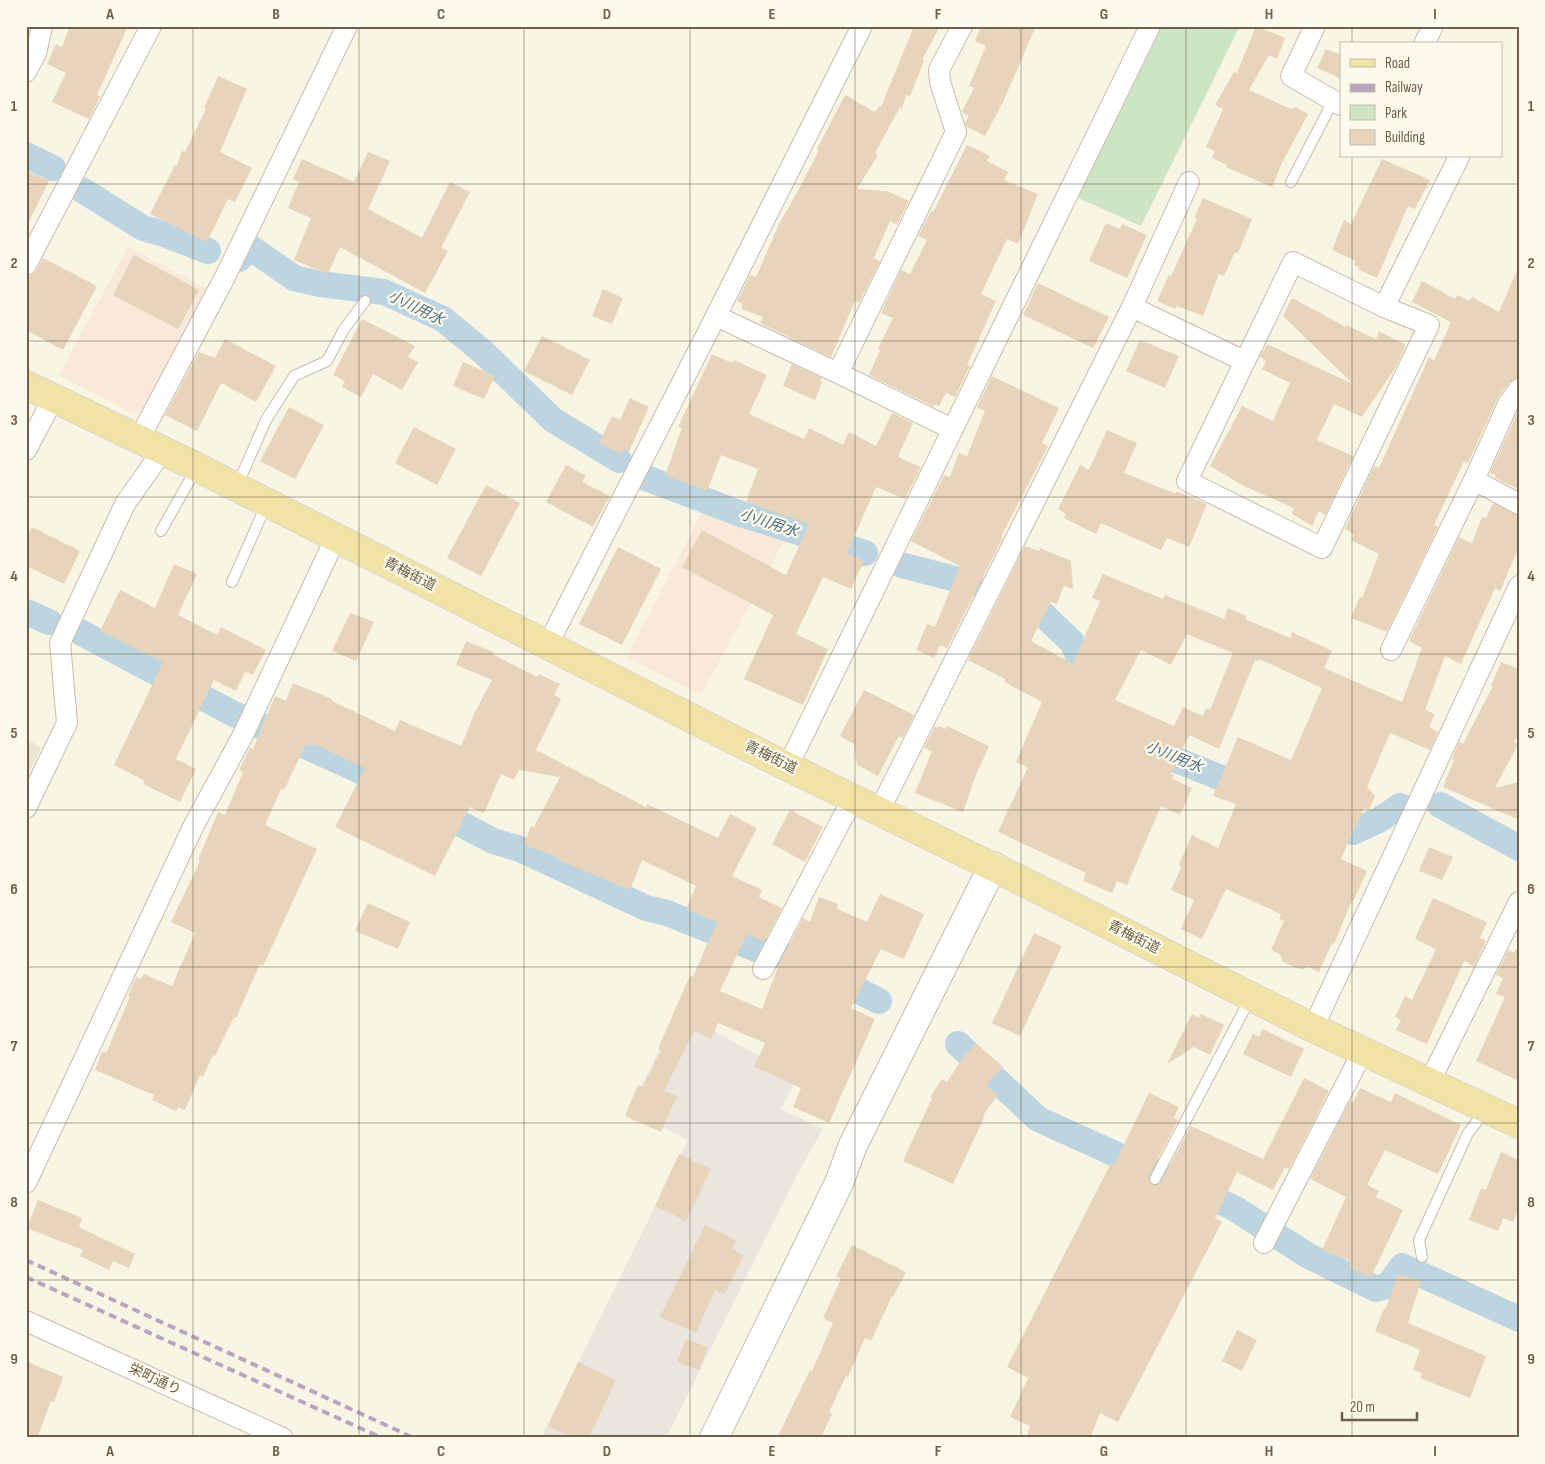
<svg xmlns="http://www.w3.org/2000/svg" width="1545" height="1464" viewBox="0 0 1545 1464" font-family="'Sofia Sans Condensed','Noto Sans JP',sans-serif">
  <rect width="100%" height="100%" fill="#f9f5e5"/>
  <!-- residential -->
  <path fill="#ede5d2" d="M26,739L42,747L26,779Z"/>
  <!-- commercial -->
  <g fill="#f8e9da">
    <path d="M128,247L207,289L144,409L133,414L59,375Z"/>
    <path d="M703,510L785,539L701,695L627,657Z"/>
  </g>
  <!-- industrial -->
  <path fill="#eae6df" d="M679,1012L798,1077L781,1109L823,1129L801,1167L666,1438H541L688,1140L629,1110Z"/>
  <!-- green -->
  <path fill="#cde5c5" d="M1160,26H1240L1141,226L1078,198Z"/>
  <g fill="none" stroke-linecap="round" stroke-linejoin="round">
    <!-- canal -->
    <g stroke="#bcd5e1" stroke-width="26">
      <path d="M26,155L53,168"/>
      <path d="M82,190L143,228L164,234L208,251"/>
      <path d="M239,259L251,248L294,278L320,284L384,292L443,319L483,352L553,420L619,460"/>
      <path d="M646,478L741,514L865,553"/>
      <path d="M901,565L971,583"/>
      <path d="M1014,599L1034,606L1072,642L1092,687"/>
      <path d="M26,612L49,622"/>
      <path d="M80,632L232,713L356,769L395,789"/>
      <path d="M1144,747L1254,791"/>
      <path d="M1440,805L1519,848"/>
      <path d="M429,807L493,841L520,849L646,908L667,913L756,949L793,958L879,1001"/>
      <path d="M1320,818L1353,832L1379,820L1400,806"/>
      <path d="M958,1044L1038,1119L1234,1208L1307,1255L1376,1289L1389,1285L1402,1266L1519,1319"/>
    </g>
  </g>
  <!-- building -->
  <g fill="#e7d4bb" fill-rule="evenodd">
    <path d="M70,26H128L97,95L100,97L89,119L52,102L66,73L47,64L56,44L62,47Z"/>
    <path d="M914,26H940L922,60L924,61L910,96L906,95L902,108L900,107L875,153L878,155L857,189L887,191L909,201L897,225L890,221L874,258L880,261L859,303L855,301L831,357L760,323L763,317L742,309V304L737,301L750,275L756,277L779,224L799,189L819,150L817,149L845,95L875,112L879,106L881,107Z"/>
    <path d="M981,26H1036L1003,102L985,136L966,126L965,122L969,116L962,112L974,88L969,86L986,46L975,41Z"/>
    <path d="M1256,26L1285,38L1277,59L1269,55L1249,90L1291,109L1295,107L1308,114L1282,163L1272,187L1226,167L1227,165L1212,158L1215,151L1206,147L1223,109L1215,105L1234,72L1237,73Z"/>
    <path d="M1326,49L1341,55V79L1317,68Z"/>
    <path d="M218,76L247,89L220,152L252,168L235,202L228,199L207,242L150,214L175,165L177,166L182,151L185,152L206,109L204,108Z"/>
    <path d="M967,145L990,156L987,161L1008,172L1004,180L1038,194L1018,244L1007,239L981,294L996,301L967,365L970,366L955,397L946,393L939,406L935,404L934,407L869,375L880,350L878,349L893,318L881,313L901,270L910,274L927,240L918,236L931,211L933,212Z"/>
    <path d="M368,152L390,161L368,209L422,238L450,182L470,192L441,248L448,251L425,293L340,247L328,274L294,260L311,218L288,208L299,182L293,179L302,159L354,182Z"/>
    <path d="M1382,159L1430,180L1415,209L1408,206L1377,278L1358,269L1359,267L1354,265L1356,261L1332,250L1344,220L1351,224Z"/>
    <path d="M26,170L49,181L26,228Z"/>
    <path d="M1203,198L1252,219L1238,253L1235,252L1224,276L1219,274L1203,316L1177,306L1175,309L1157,301L1169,275L1171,276L1197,219L1194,218Z"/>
    <path d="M1106,223L1120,229L1122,224L1147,235L1127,278L1089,261Z"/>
    <path d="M134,255L199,290L178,329L113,295Z"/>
    <path d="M43,258L97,286L63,350L26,330V277L32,275L36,271Z"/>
    <path d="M1519,266V377L1510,382L1498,397L1468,463L1464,461L1434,525L1438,527L1387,632L1351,618L1360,597L1362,598L1379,554L1351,540L1354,535L1345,529L1374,466L1379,468L1429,357L1434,361L1451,322L1412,302L1422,281L1455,299L1457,295L1469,301L1472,297L1499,312Z"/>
    <path d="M1038,283L1109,317L1093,348L1023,315Z"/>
    <path d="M603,289L623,298L612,324L592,316Z"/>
    <path d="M1292,298L1346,327V325L1376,339L1379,331L1406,345L1396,367L1362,417L1334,404L1317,440L1353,456L1325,515L1319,511L1312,526L1292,514L1294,508L1244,486L1210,466L1242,406L1273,421L1290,383L1262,369L1266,361L1260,357L1267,344L1353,384L1283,316Z"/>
    <path d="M362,319L415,346L408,357L418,362L402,390L373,374L361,397L342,387L345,381L333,375Z"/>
    <path d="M542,336L590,360L572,395L524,371Z"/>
    <path d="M225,339L276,366L256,402L221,383L197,431L165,415L199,352L215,358Z"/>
    <path d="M1140,340L1179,356L1165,388L1126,371Z"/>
    <path d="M712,354L732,363L734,360L767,375L749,414L804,439L809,428L843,445L849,432L876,446L892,413L913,423L898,457L921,467L905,499L876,487L847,553L864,561L851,589L823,577L796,634L828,649L803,705L744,679L773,615L682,567L702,530L786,575L809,524L746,502L758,469L721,455L707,491L665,475L682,428L678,427Z"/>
    <path d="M463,362L495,376L484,399L453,386Z"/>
    <path d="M792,364L822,378L820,381L822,382L815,400L783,386Z"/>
    <path d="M992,376L1059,408L1042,443L1048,446L1001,537H1003L947,648L940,645L934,658L916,650L927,624L935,627L960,566L911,541L944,475L950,477L959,453L967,456L985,411L977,407Z"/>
    <path d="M630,398L649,407L629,451L624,449L621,454L599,443L612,416L620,420Z"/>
    <path d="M289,407L324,425L295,479L260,461Z"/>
    <path d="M1519,409V490L1496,478L1495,475L1490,473Z"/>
    <path d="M414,427L456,449L437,485L395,463Z"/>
    <path d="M1107,430L1137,443L1124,473L1174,493L1178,492L1207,504L1189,547L1167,538L1161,550L1101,523L1096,534L1064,518L1066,514L1058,509L1080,465L1089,470Z"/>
    <path d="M566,465L586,476L582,482L610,496L593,527L546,502Z"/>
    <path d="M486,485L520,503L481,576L447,558Z"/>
    <path d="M1493,503L1519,516L1517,537L1519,547L1500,591L1495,588L1461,664L1445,656L1425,710L1435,714L1429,727L1438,732L1430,750L1390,733L1367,787L1375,796L1369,810L1364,808L1357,824H1356L1341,859L1367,871L1354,900H1352L1334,944L1332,943L1319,972L1308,967L1303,969L1296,968L1283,962L1280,954L1271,950L1284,921L1279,919L1281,914L1226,889L1202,939L1181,929L1194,900L1171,890L1181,868L1179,864L1192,835L1218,848L1236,804L1213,796L1238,737L1291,760L1322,688L1259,659L1258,661L1255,660L1219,749L1189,735L1171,774L1174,775L1172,779L1192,788L1180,815L1161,806L1127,885L1117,881L1112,893L1083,881L1086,873L998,832L1028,767L1016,762L1042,702L1004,682L1005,679L968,660L1025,546L1039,551L1040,548L1071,561L1073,589L1064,586L1057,604L1051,602L1031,641L1073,664L1100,601L1092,598L1103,574L1163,599L1165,595L1224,619L1228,608L1247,616L1245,619L1290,638L1292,632L1332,651L1324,668L1402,702L1422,648L1409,641L1459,537L1472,543L1482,517L1486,518ZM1187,634L1233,653L1210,710L1206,708L1203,716L1183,707L1174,726L1115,700L1141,650L1171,665Z"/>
    <path d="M32,527L80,551L64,584L26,566V539Z"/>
    <path d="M618,547L661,569L622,645L579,624Z"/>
    <path d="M174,564L197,574L178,615L217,635L221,627L266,650L253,675L245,672L236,691L214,680L176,759L196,769L180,802L143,784L145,781L114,765L163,662L100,631L120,590L155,608Z"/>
    <path d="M350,613L374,622L356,661L332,651Z"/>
    <path d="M466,641L493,652L492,654L537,677L539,674L560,684L554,695L561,699L536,750L646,807L647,804L718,838L730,814L757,828L732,876L762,890L759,897L782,908L764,942L747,934L720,991L762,1009L780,962L803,918L810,922L819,897L838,904L837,909L867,922L880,894L924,914L904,959L881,949L851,1008L875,1019L829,1123L793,1107L801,1088L754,1067L765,1043L718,1023L711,1039L694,1031L664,1091L677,1096L661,1132L625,1116L638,1085L643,1087L661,1050L658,1049L680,998L690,976L693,977L717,922L686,909L696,886L642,860L630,890L556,859L557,857L524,845L531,826L534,827L560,777L519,770L514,780L501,774L484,813L470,807L435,876L335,827L365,768L314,744L312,747L306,744L284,790L281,789L265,825L317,849L263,966L260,964L236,1018L234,1017L215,1056L213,1055L203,1077L200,1075L185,1110L178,1107L176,1111L152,1100L154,1095L95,1070L102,1051L106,1053L130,997L128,996L136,977L141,979L144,974L172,986L195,933L171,922L200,861L198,860L218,812L225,815L243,772L239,770L250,747L253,749L275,696L286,701L293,683L332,699V701L395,731L400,720L461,746L475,712L492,680L456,665Z"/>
    <path d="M1501,662L1519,669V733L1514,742L1518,744L1495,788L1519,782V820L1443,787L1454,760L1452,759L1459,742L1463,744L1493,686H1491Z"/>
    <path d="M864,690L914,715L903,738L899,736L878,776L857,765L854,744L840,736Z"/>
    <path d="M935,726L938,728L939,726L946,729L947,726L989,746L971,787H972L963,812L915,793L932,751L924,748Z"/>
    <path d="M790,810L823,827L805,862L772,844Z"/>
    <path d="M1429,847L1453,857L1442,880L1419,871Z"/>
    <path d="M1433,898L1487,922L1480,938L1486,941L1474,966L1464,961L1427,1044L1396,1030L1401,1020L1395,1017L1405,996L1412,1000L1436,949L1415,939Z"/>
    <path d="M368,903L410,922L398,949L355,931Z"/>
    <path d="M1034,933L1062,946L1020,1036L992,1023Z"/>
    <path d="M1519,944V1081L1476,1061L1505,997L1496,994L1503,978L1496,975L1508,950L1514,953Z"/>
    <path d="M1192,1014L1199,1018L1201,1014L1224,1025L1210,1055L1194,1047L1167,1064Z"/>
    <path d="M1263,1029L1304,1049L1291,1077L1243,1054L1253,1034L1259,1037Z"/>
    <path d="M976,1043L1003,1067L986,1085L998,1095L984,1114L983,1120L953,1184L903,1161L932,1098L930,1097L942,1079L947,1082L964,1056Z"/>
    <path d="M1304,1078L1329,1091L1289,1169L1285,1167L1273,1190L1237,1172L1215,1218L1222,1222L1118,1422L1100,1413L1090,1438H1026L1030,1426L1010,1417L1028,1378L1007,1367L1111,1163L1114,1165L1149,1093L1179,1107L1174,1118L1178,1120L1149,1176L1150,1183L1156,1186L1161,1182L1191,1126L1263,1159Z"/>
    <path d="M1360,1088L1391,1102L1395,1093L1461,1125L1438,1174L1385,1150L1367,1185L1379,1191L1376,1197L1403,1210L1371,1277L1349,1268L1351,1261L1322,1250L1346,1197L1310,1179L1350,1101L1353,1103Z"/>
    <path d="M1501,1152L1519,1160V1209L1513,1222L1503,1218L1498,1231L1469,1220L1481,1188L1486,1190Z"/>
    <path d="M679,1154L711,1169L686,1221L655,1206Z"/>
    <path d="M38,1200L82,1218L79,1227L135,1254L129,1268L113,1261L109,1270L80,1256L83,1250L27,1228Z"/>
    <path d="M705,1225L736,1240L732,1249L744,1255L725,1294L715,1290L696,1333L660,1317Z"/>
    <path d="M852,1245L906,1272L893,1297L892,1296L871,1341L865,1338L848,1377L846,1376L829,1412L832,1414L821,1438H777L810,1370L812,1371L833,1323L823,1318L841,1279L836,1276Z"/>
    <path d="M1398,1274L1421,1281L1408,1323L1486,1356L1470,1398L1420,1378L1422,1373L1413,1370L1420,1350L1375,1331L1383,1311L1386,1308Z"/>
    <path d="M1237,1330L1257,1340L1242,1371L1222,1361Z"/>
    <path d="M686,1339L708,1347L699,1370L677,1362Z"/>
    <path d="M26,1361L63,1377L54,1402L51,1401L37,1438H26Z"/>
    <path d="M578,1362L616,1380L589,1438H573L548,1426Z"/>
  </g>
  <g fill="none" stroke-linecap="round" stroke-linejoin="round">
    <defs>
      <g id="lane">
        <path d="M1291,182L1333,101"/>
        <path d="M237,486L266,420L294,376L327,361L344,329L365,301"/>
        <path d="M161,531L196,469"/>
        <path d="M232,582L267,503"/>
        <path d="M1155,1179L1251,997"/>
        <path d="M1422,1257L1419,1240L1468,1133L1486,1110"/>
      </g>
      <g id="street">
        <path d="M1315,26L1291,76L1341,105"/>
        <path d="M1424,44L1433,26"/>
        <path d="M26,72L36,53L42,26"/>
        <path d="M1293,262L1384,307L1429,325L1322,548L1187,481Z"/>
        <path d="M26,265L151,26"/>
        <path d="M1132,307L1244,361"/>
        <path d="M1384,307L1459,157L1458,156"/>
        <path d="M716,316L838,373L952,429"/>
        <path d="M838,373L956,132L940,82L939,70L962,26"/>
        <path d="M139,439L225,277L347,26"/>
        <path d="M26,450L53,399"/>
        <path d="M1474,480L1508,404L1519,389"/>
        <path d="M548,644L716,316L862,26"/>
        <path d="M1391,650L1474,480L1519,504"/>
        <path d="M788,766L1150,26"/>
        <path d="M26,808L67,723L60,643L125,504L163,450"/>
        <path d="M879,811L1132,307L1189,182"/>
        <path d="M763,969L844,815L854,799"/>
        <path d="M1313,1028L1519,586"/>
        <path d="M1429,1083L1519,902"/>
        <path d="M26,1183L193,827L243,735L336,537"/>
        <path d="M1264,1243L1363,1051"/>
        <path d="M26,1321L283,1438"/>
      </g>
      <path id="secondary" d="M714,1438L839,1183L853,1145L993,866"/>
      <path id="primary" d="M26,385L197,467L766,756L1030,885L1313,1028L1519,1124"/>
    </defs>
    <!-- lane casing -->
    <use href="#lane" stroke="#c7bcab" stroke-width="12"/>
    <!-- street casing -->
    <use href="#street" stroke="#c7bcab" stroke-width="22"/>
    <!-- secondary casing -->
    <use href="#secondary" stroke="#c7bba7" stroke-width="30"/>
    <!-- primary casing -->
    <use href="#primary" stroke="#dad6d1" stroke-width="30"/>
    <!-- lane -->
    <use href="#lane" stroke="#fff" stroke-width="10"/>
    <!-- street -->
    <use href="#street" stroke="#fff" stroke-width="20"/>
    <!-- secondary -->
    <use href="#secondary" stroke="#fff" stroke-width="28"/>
    <!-- primary -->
    <use href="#primary" stroke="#f1e2a5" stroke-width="28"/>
    <!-- rail -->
    <g stroke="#baa5c1" stroke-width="4" stroke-dasharray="8 5" stroke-linecap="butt">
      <path d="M26,1260L414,1438"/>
      <path d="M26,1277L382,1438"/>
    </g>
  </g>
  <!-- grid -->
  <path fill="none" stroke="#6f604d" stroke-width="1" stroke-opacity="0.55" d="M193,26V1438M359,26V1438M524,26V1438M690,26V1438M855,26V1438M1021,26V1438M1186,26V1438M1352,26V44M1352,156V1438M26,184H1519M26,341H1519M26,497H1519M26,654H1519M26,810H1519M26,967H1519M26,1123H1519M26,1280H1519"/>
  <g text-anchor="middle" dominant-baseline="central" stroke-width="4.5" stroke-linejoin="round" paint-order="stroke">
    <!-- street labels -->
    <g font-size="14" fill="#6f604d" stroke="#fdf9eb">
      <text transform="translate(410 574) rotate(27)">青梅街道</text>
      <text transform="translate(771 757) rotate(26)">青梅街道</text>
      <text transform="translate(1134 937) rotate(27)">青梅街道</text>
      <text transform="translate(155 1379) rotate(25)">栄町通り</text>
    </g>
    <!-- water labels -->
    <g font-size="15" font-style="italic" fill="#4d7387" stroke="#fdf9eb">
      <text transform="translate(416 308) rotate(26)">小川用水</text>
      <text transform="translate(769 523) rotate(18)">小川用水</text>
      <text transform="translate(1174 757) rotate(22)">小川用水</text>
    </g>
  </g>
  <!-- border -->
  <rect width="1545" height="1464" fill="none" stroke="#fdf9eb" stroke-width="55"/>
  <!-- legend -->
  <rect x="1340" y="42" width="162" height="115" fill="#fdf9eb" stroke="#c4bcac"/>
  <rect x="1350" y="59" width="25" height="8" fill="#f1e2a5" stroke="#c4bcac"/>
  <text x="1385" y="68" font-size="15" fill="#6f604d">Road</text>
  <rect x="1350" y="84" width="25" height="8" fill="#baa5c1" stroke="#c4bcac"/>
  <text x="1385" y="92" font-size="15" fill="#6f604d">Railway</text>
  <rect x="1350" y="105" width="25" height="15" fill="#cde5c5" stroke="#c4bcac"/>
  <text x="1385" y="118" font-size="15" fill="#6f604d">Park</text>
  <rect x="1350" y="130" width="25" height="15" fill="#e7d4bb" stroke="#c4bcac"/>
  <text x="1385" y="142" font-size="15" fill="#6f604d">Building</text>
  <!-- scale -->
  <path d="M1342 1412v8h75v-8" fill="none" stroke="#6f604d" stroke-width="2.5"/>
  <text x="1350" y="1412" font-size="15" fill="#6f604d" stroke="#fdf9eb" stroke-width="4" paint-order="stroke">20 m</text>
  <rect x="28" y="28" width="1490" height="1408" fill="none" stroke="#6f604d" stroke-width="2"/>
  <g font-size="16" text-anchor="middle" font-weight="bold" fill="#6f604d">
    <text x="110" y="19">A</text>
    <text x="276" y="19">B</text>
    <text x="441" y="19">C</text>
    <text x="607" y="19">D</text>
    <text x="772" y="19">E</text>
    <text x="938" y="19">F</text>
    <text x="1104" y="19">G</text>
    <text x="1269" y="19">H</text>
    <text x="1435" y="19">I</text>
    <text x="14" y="111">1</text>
    <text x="1531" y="111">1</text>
    <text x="14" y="268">2</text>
    <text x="1531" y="268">2</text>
    <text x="14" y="425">3</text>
    <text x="1531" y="425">3</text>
    <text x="14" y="581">4</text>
    <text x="1531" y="581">4</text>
    <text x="14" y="738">5</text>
    <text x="1531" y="738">5</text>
    <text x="14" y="894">6</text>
    <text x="1531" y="894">6</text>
    <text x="14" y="1051">7</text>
    <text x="1531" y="1051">7</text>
    <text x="14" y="1207">8</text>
    <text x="1531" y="1207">8</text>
    <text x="14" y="1364">9</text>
    <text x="1531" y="1364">9</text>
    <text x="110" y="1456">A</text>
    <text x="276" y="1456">B</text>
    <text x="441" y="1456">C</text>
    <text x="607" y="1456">D</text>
    <text x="772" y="1456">E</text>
    <text x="938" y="1456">F</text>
    <text x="1104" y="1456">G</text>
    <text x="1269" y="1456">H</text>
    <text x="1435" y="1456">I</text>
  </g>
</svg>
